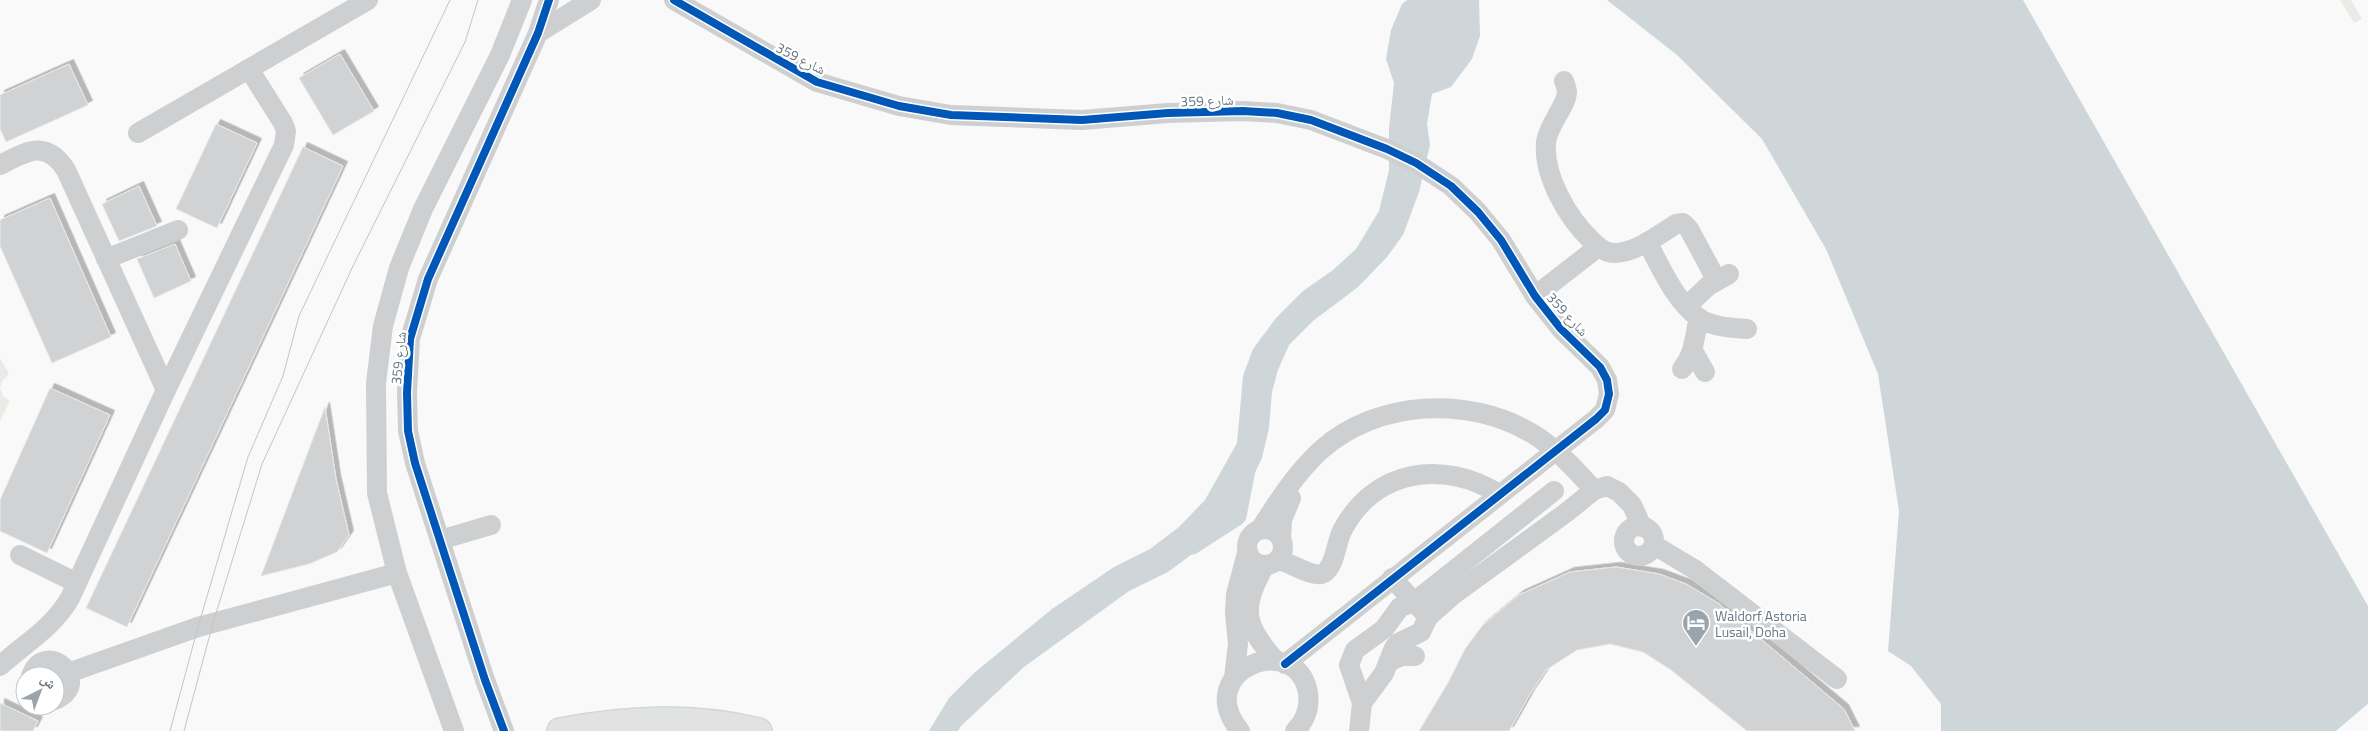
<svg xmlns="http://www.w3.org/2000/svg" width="2368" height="731" viewBox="0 0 2368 731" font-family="'Titillium Web','Noto Naskh Arabic',sans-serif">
  <defs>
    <filter id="shadow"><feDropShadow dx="4.5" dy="-4.5" stdDeviation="0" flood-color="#0004"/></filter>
  </defs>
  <rect width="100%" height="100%" fill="#f9f9f9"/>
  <!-- green -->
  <g fill="#e8ebe6">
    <path d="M2340,0H2351L2362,19L2354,23Z"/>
    <path d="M0,358L9,374L2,381L0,388Z"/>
    <path d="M0,388L3,396L10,401L0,421Z"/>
  </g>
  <!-- water -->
  <g fill="#ced6d9">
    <path d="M1407,0H1479L1480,36L1472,59L1451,87L1432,94L1427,124L1430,145L1419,192L1403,235L1387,257L1358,287L1313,321L1289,345L1278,370L1272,392L1269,428L1262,458L1249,485L1196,551L1168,572L1129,591L1024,667L961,726L958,731H929L949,698L974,673L1052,609L1114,567L1150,549L1179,527L1205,500L1237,443L1243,376L1253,349L1276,318L1303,291L1333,270L1356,249L1379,211L1389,170V128L1394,83L1386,59L1391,30L1402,4Z"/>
    <path d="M1607,0H2023L2368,606V704L2336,731H1941V704L1911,666L1888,651L1899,511L1878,374L1826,249L1762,139L1677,55Z"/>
  </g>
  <!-- pier -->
  <path fill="#f9f9f9" d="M2368,704V708L2340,731H2336Z"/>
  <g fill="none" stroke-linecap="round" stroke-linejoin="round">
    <!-- canal -->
    <path stroke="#ced6d9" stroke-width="19" d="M1192,545L1237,516L1246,470"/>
  </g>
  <!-- building -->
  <g fill="#d0d2d3" stroke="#e8e8e8" filter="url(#shadow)">
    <path d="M340,54L374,111L333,135L299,78Z"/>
    <path d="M69,64L88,105L6,142L0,129V95Z"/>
    <path d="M216,124L257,143L217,228L176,209Z"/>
    <path d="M303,147L343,166L127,627L86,608Z"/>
    <path d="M139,186L157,226L119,241L102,204Z"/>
    <path d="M50,198L111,337L52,363L0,246V220Z"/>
    <path d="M175,244L191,281L154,298L137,259Z"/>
    <path d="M50,388L110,415L47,553L0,531V500Z"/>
    <path d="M325,407L336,479L349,535L337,552L309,564L261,576Z"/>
    <path d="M1616,567L1659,574L1686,584L1718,603L1844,709L1855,731H1747L1671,670L1643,652L1610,644L1577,650L1546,670L1530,694L1509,731H1419L1449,681L1465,649L1482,626L1519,595L1570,572Z"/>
    <path d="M0,703L38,721L33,731H0Z"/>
  </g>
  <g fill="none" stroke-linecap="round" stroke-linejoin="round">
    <defs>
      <path id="major" d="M560,731C627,718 692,715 759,731"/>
    </defs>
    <!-- major casing -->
    <use href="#major" stroke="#d5d6d7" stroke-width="28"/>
    <!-- minor -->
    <g stroke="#cecfd0" stroke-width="20">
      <path d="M674,0L817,82L899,106L951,115L1082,120L1168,113L1243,111L1277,113L1311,120L1387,149L1416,163L1451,186L1478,212L1501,240L1535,296L1561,329L1600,367L1607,380L1609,394L1605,410L1596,419L1285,664"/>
      <path d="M538,33L591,0"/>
      <path d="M1564,81C1565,84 1567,89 1567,92C1567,105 1548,125 1546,142C1543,176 1568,218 1591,240C1597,246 1606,253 1614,253C1636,253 1658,235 1676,224L1683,223L1689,229L1717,281"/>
      <path d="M138,133L368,0"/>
      <path d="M0,165C27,151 46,139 66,170L166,390"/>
      <path d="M1647,242C1661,267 1674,300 1699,318C1711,327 1733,328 1747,329"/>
      <path d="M106,259L178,230"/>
      <path d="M1535,296L1598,247"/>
      <path d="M1687,306L1708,286L1729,274"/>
      <path d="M1693,351L1705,372"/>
      <path d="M1682,369C1695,353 1694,337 1699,318"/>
      <circle cx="1639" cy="541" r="15"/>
      <circle cx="1265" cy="547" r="18"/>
      <path d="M440,540L491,525"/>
      <path d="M1654,545L1694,569L1837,679"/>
      <path d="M20,555L77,583"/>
      <path d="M1278,560C1290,562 1314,579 1324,573C1335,566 1336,543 1342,531C1374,469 1443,459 1499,494"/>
      <path d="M1265,565C1241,609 1243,623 1276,661"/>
      <path d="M1428,617L1453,595L1567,512L1594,490L1607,486L1619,492L1632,505L1642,527"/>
      <path d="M1390,661L1402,656H1415"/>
      <path d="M0,666C25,643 53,628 70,598L166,390L284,145L286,131L283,123L249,69"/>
      <path d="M68,673L198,627L397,573"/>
      <path d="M31,676C45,637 95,682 55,700"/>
      <path d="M1234,678L1238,644L1235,613L1236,594L1247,553"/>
      <path d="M1362,703L1349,665L1355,650L1384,629L1400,607L1414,602L1554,491"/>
      <path d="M454,731L397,573L377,493L376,383L383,326L399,268L423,209L500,55L522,0"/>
      <path d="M504,731L485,680L415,463L408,431L407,393L410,339L428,279L538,33L549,0"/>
      <path d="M1240,731C1190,670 1297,629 1308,693C1310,707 1306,720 1295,731"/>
      <path d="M1359,731L1362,703L1384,673L1394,648L1398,643L1421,632L1428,617L1392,578"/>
    </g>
    <!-- major -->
    <use href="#major" stroke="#e1e2e2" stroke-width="25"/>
    <!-- tram -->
    <g stroke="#c3c5c6" stroke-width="1">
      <path d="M170,731L198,627L248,457L283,376L299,316L450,0"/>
      <path d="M184,731L213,623L262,464L353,266L465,42L478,0"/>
    </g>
    <!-- minor-bridge -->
    <g stroke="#cecfd0" stroke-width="20">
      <path d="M1261,528C1279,500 1296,473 1321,450C1377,400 1469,395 1533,434C1556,448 1576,470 1594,490"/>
      <path d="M1281,539L1282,520L1291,498"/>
    </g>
    <defs>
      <g id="cycleway">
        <path d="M674,0L817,82L899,106L951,115L1082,120L1168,113L1243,111L1277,113L1311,120L1387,149L1416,163L1451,186L1478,212L1501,240L1535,296L1561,329L1600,367L1607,380L1609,394L1605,410L1596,419L1285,664"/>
        <path d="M504,731L485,680L415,463L408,431L407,393L410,339L428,279L538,33L549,0"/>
      </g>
    </defs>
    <!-- cycleway casing -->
    <use href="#cycleway" stroke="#fff" stroke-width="11"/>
    <!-- cycleway -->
    <use href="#cycleway" stroke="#0057b8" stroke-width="8"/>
  </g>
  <!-- icons -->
  <defs>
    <symbol id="hotel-pin" viewBox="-11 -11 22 30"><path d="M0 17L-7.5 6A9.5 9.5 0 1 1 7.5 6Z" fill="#99a4ac" stroke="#fff"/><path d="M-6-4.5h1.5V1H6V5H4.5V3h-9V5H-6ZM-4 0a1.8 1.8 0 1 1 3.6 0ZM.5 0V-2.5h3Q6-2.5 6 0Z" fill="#fff"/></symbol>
  </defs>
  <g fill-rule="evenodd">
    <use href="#hotel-pin" x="1680" y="607" width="32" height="43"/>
  </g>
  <g text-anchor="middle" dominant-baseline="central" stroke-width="5" stroke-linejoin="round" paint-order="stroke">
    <!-- street labels -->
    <g font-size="14" fill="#657683" stroke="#fff">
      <text transform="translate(801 58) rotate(27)">شارع 359</text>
      <text transform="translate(1207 100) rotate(-2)">شارع 359</text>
      <text transform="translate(1568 314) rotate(47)">شارع 359</text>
      <text transform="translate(398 358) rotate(-84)">شارع 359</text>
    </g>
    <!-- poi labels -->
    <g font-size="14" fill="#657683" stroke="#fff" text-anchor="start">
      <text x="1715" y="615">Waldorf Astoria<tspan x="1715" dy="16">Lusail, Doha</tspan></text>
    </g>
  </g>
  <!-- north arrow -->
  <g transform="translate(40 691) rotate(42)"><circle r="24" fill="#ffffff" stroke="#c1c8cd"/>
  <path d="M0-4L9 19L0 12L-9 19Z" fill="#99a4ac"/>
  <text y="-8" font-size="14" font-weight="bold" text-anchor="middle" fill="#657683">ش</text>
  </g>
</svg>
